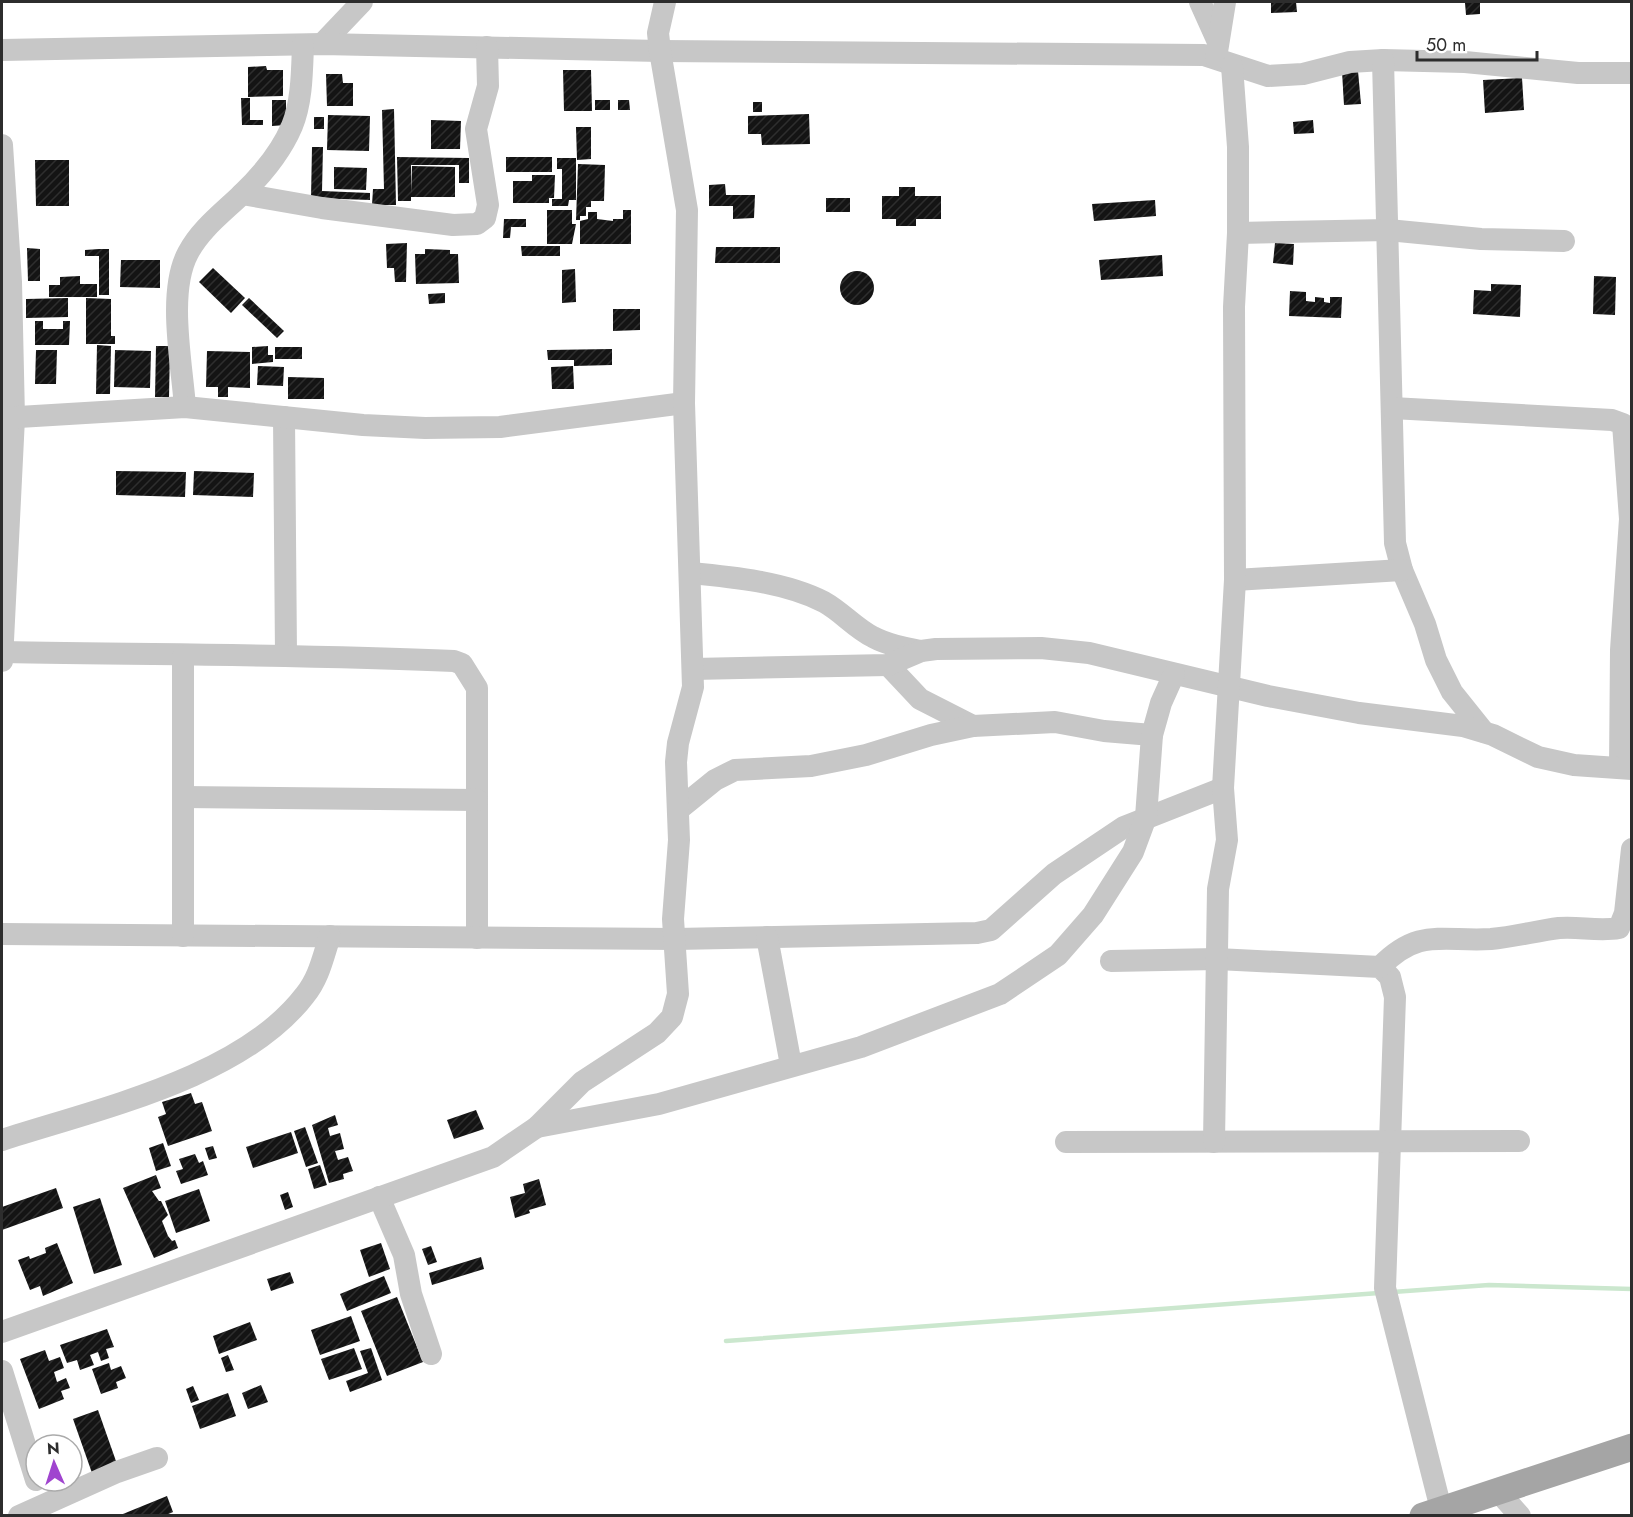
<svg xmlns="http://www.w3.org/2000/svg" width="1633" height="1517" viewBox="0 0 1633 1517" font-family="Jost,sans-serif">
  <defs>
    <pattern id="building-hatch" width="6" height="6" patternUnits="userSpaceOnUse" patternTransform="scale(1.5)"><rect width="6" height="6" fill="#141414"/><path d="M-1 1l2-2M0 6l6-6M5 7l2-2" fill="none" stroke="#2e2e2e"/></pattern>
  </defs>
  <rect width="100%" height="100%" fill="#fff"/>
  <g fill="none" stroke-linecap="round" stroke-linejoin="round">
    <!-- stream -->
    <g stroke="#cbe7ce" stroke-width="4.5">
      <path d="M1393,1292L1489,1285L1632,1289"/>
      <path d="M726,1341L1379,1293"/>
    </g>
  </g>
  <!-- building -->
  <g fill="url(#building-hatch)">
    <path d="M1271,2H1296L1297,12L1271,13Z"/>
    <path d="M1480,2V14L1466,15L1465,3Z"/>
    <path d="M266,66L267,70H283V96L248,97V67Z"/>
    <path d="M563,70H591L592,111H564Z"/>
    <path d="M1358,71L1361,104L1344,105L1342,72Z"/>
    <path d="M326,74H342L343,83H353V106H327Z"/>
    <path d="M1522,78L1524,110L1485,113L1483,80Z"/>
    <path d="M241,98H250V120H263V125H242Z"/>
    <path d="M272,100H286V125L272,126Z"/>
    <rect x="595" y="100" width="15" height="10"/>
    <path d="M618,100H629L630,110H618Z"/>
    <rect x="753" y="102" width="9" height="10"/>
    <path d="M394,109L396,205H372L373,189H384L382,110Z"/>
    <path d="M809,114L810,144L762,145L761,134H748V116Z"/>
    <path d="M328,115L370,116L369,151L327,150Z"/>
    <rect x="314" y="117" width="10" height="12"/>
    <path d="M431,120L461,121L460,149H431Z"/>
    <path d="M1313,120L1314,133L1294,134L1293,122Z"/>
    <path d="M576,127H591V159L577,160Z"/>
    <path d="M312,147H323L322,191L370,193V200L311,198Z"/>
    <path d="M397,157L469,158V183H459V165H411V193L412,166L455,167V197H411V201H398Z"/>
    <rect x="506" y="157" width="46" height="15"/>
    <path d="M557,158H576V200H569L568,206H552V199H562V169H557Z"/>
    <path d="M35,160H69V206H36Z"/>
    <path d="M578,164L605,165L604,201H591V207H586V216H580V220H576Z"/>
    <path d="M334,167L367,168L366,190L334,189Z"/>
    <path d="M532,175H555L554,198H549V203H513V181H532Z"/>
    <path d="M725,184L726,195H755L754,218L733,219V206H709V185Z"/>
    <path d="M899,187H915V196H941V219H916V226H896V219H882V196H899Z"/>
    <rect x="826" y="198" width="24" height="14"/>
    <path d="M1155,200L1156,216L1094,221L1092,204Z"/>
    <path d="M547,210H572V224H576L572,244H547Z"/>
    <path d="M623,210H631V244H580V221L588,219V212H597V219L613,221V219H623Z"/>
    <path d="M504,219H526V227H511L510,238H503Z"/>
    <path d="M407,243L406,282H395L394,268H387L386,244Z"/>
    <path d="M1275,243L1294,244L1293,265L1273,263Z"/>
    <path d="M521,246H560V256H522Z"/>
    <path d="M716,247H780V263H715Z"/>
    <path d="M27,248L40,249V281H28Z"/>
    <path d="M99,249H109V295H99V256H85V250Z"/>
    <path d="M425,249L450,250V254H458L459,283L416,284L415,254H425Z"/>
    <path d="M1162,255L1163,276L1101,280L1099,260Z"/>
    <path d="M121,260H160V288L120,287Z"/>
    <path d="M213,268L245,298L231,313L199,282Z"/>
    <path d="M575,269L576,302L562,303V270Z"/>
    <circle cx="857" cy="288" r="17"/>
    <path d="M80,276V284H97V297H49V285H60V277Z"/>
    <path d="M1594,276L1616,277L1615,315L1593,314Z"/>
    <path d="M1491,284L1521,285L1520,317L1473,314L1474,290L1491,291Z"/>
    <path d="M1290,291L1306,292V301L1315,302V297L1324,298V302L1330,303V297H1342L1341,318L1289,316Z"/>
    <path d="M445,293V303L429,304L428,294Z"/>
    <path d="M68,298V317L26,318V299Z"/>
    <path d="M86,298L111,299V336H115V344H86Z"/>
    <path d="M249,298L284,331L277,338L242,305Z"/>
    <path d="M613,309H640V330L613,331Z"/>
    <path d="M35,321H43V329H63V321H70L69,345H35Z"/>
    <path d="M97,345L111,346L110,394H96Z"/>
    <path d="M156,346H170L169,397H155Z"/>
    <path d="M268,346V355H273V362L252,364V347Z"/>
    <rect x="275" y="347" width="27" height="12"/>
    <path d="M612,349V365L574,366V360H548L547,350Z"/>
    <path d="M36,350H57L56,384H35Z"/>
    <path d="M115,350L151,351L150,388L114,387Z"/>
    <path d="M207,351L250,352V388L228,387V397H218V387H206Z"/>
    <path d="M258,366L284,367L283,386L257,385Z"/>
    <path d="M573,366L574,389H552L551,367Z"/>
    <path d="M288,377L324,378V399H288Z"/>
    <path d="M116,471L186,472L185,497L116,495Z"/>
    <path d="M194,471L254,473L253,497L193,495Z"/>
    <path d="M191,1093L195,1104L202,1102L212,1131L168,1146L158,1117L166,1114L162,1102Z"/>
    <path d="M476,1110L484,1129L454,1139L447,1120Z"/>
    <path d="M335,1115L338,1125L328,1128L330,1136L340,1133L344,1149L335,1151L338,1160L348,1157L353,1171L343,1174L344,1179L329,1183L312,1125Z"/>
    <path d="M305,1127L318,1163L306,1167L294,1131Z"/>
    <path d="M291,1132L298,1153L253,1168L246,1147Z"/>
    <path d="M163,1143L171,1166L156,1171L149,1148Z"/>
    <path d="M213,1146L217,1158L209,1160L205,1148Z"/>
    <path d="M195,1154L199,1163L203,1161L208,1175L181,1184L176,1171L183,1169L179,1159Z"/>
    <path d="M320,1165L327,1185L314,1189L308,1169Z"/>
    <path d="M156,1175L161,1188L152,1191L159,1201H161L168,1215L162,1221L168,1236L172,1241L175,1240L178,1248L154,1258L123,1188Z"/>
    <path d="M539,1179L546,1205L529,1210L530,1213L515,1218L510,1197L525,1193L523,1184Z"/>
    <path d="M56,1188L63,1208L2,1230V1207Z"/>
    <path d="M199,1189L210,1221L176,1233L165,1201Z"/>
    <path d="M288,1192L293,1207L285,1210L280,1195Z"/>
    <path d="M100,1198L122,1265L94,1274L73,1207Z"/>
    <path d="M57,1243L73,1283L43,1296L40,1286L30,1290L18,1260L29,1256L30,1259L46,1253L45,1248Z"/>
    <path d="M381,1243L390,1269L369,1277L360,1250Z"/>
    <path d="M431,1246L437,1262L428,1265L422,1249Z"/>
    <path d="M481,1257L484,1269L432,1285L429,1273Z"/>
    <path d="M290,1272L294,1283L271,1291L267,1279Z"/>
    <path d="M384,1276L391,1293L347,1311L340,1294Z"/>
    <path d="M397,1297L423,1362L387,1376L361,1311Z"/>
    <path d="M351,1316L360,1341L320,1355L311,1330Z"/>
    <path d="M250,1322L257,1340L219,1354L213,1336Z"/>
    <path d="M107,1329L114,1347L106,1349L109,1358L101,1361L98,1352L90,1355L94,1365L80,1370L77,1360L67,1363L60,1345Z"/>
    <path d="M354,1348L362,1369L329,1380L321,1359Z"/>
    <path d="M371,1348L382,1380L350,1392L346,1381L368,1373L360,1351Z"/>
    <path d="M45,1350L49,1361L60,1357L64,1368L54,1372L57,1382L66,1378L70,1388L61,1391L64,1399L39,1409L20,1359Z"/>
    <path d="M228,1355L234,1370L226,1372L221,1358Z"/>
    <path d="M109,1363L111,1370L121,1366L126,1378L116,1382L118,1388L101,1394L92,1369Z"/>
    <path d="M261,1385L268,1402L248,1409L242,1393Z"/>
    <path d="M193,1386L199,1400L191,1403L186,1389Z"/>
    <path d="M228,1393L236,1416L200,1429L192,1406Z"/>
    <path d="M98,1410L117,1464L92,1473L73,1419Z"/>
    <path d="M167,1496L173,1512L164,1516H118Z"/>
  </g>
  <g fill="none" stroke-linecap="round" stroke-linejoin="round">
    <!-- minor -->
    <g stroke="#c7c7c7" stroke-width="22">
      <path d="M1200,2L1218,42"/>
      <path d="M322,44L362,2"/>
      <path d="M2,50L322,44L660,51L1204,55L1268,76L1303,74L1350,62L1383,60L1465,62L1578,73H1632"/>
      <path d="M1216,58L1225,2"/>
      <path d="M1383,60L1395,543L1402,570L1425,624L1436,660L1452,692L1484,732"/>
      <path d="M2,145L11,282L14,418L2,661"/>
      <path d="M242,194L322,208L453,225L477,224L485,218L488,205L476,129L488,86L487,47"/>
      <path d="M1238,233L1388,230L1481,239L1564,241"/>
      <path d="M185,407C182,364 167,292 188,253C200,230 221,214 240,196C260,177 281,152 292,126C302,102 302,71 303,45"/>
      <path d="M1392,408L1612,420L1623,424L1630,519L1621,650L1620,768"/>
      <path d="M284,417L286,655"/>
      <path d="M2,418L185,407L363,425L425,428L500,427L684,403"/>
      <path d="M690,573C733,577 785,582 824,602C842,612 855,628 873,637C888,645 905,648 921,651"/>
      <path d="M1235,580L1402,570"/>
      <path d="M2,652C153,655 304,654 454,661L462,664L477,688V938"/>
      <path d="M888,665L920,699L973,726"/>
      <path d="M693,669L888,665L921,651L936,649L1041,648L1089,653L1268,696L1359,713L1463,726L1493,735L1538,757L1574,765L1632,769"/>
      <path d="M183,797L477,800"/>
      <path d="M678,810L715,780L735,770L811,766L866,755L931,735L973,726L1055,722L1104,731L1152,735"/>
      <path d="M2,934L676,939L977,933L991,930L1054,874L1124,827L1223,788"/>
      <path d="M183,936V656"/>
      <path d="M767,937L791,1065"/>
      <path d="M1111,961L1217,959L1380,967L1390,977L1395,997L1385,1288L1441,1509"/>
      <path d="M1380,967C1419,927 1442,942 1491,939C1514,937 1536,931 1559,928C1579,926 1598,932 1619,928L1625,913L1632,849"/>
      <path d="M537,1127L659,1104L861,1047L1000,994L1058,955L1093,915L1133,852L1146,817L1152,735L1161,703L1174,674"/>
      <path d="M2,1140C97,1109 242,1078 305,995C319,978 323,957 330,936"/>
      <path d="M1066,1142L1519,1141"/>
      <path d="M1214,1142L1218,889L1227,840L1223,788L1235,580L1234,307L1238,233V147L1232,66"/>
      <path d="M379,1197L404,1255L411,1294L431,1354"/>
      <path d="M2,1332L493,1157L537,1127L582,1082L657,1033L672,1017L678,994L673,919L679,840L676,762L678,743L693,687L684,403L687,210L660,51L658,33L665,2"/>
      <path d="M2,1371L36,1480"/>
      <path d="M1497,1490L1520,1516"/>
      <path d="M19,1516L117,1472L157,1458"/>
    </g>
    <!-- major -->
    <path stroke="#a5a5a5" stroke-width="27" d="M1423,1516L1632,1447"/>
  </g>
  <!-- border -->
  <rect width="1633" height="1517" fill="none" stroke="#2d2d2d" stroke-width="6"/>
  <!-- north arrow -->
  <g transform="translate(54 1463) rotate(357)"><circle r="28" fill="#ffffff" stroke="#ababab" stroke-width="1.5"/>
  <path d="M0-4.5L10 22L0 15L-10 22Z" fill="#a044cf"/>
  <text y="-9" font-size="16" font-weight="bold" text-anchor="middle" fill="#2d2d2d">N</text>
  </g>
  <!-- scale -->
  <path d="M1417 51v9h120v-9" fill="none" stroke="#2d2d2d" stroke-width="3"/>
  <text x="1426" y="51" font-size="18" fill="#2d2d2d" stroke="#ffffff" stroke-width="4.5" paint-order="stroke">50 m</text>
</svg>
